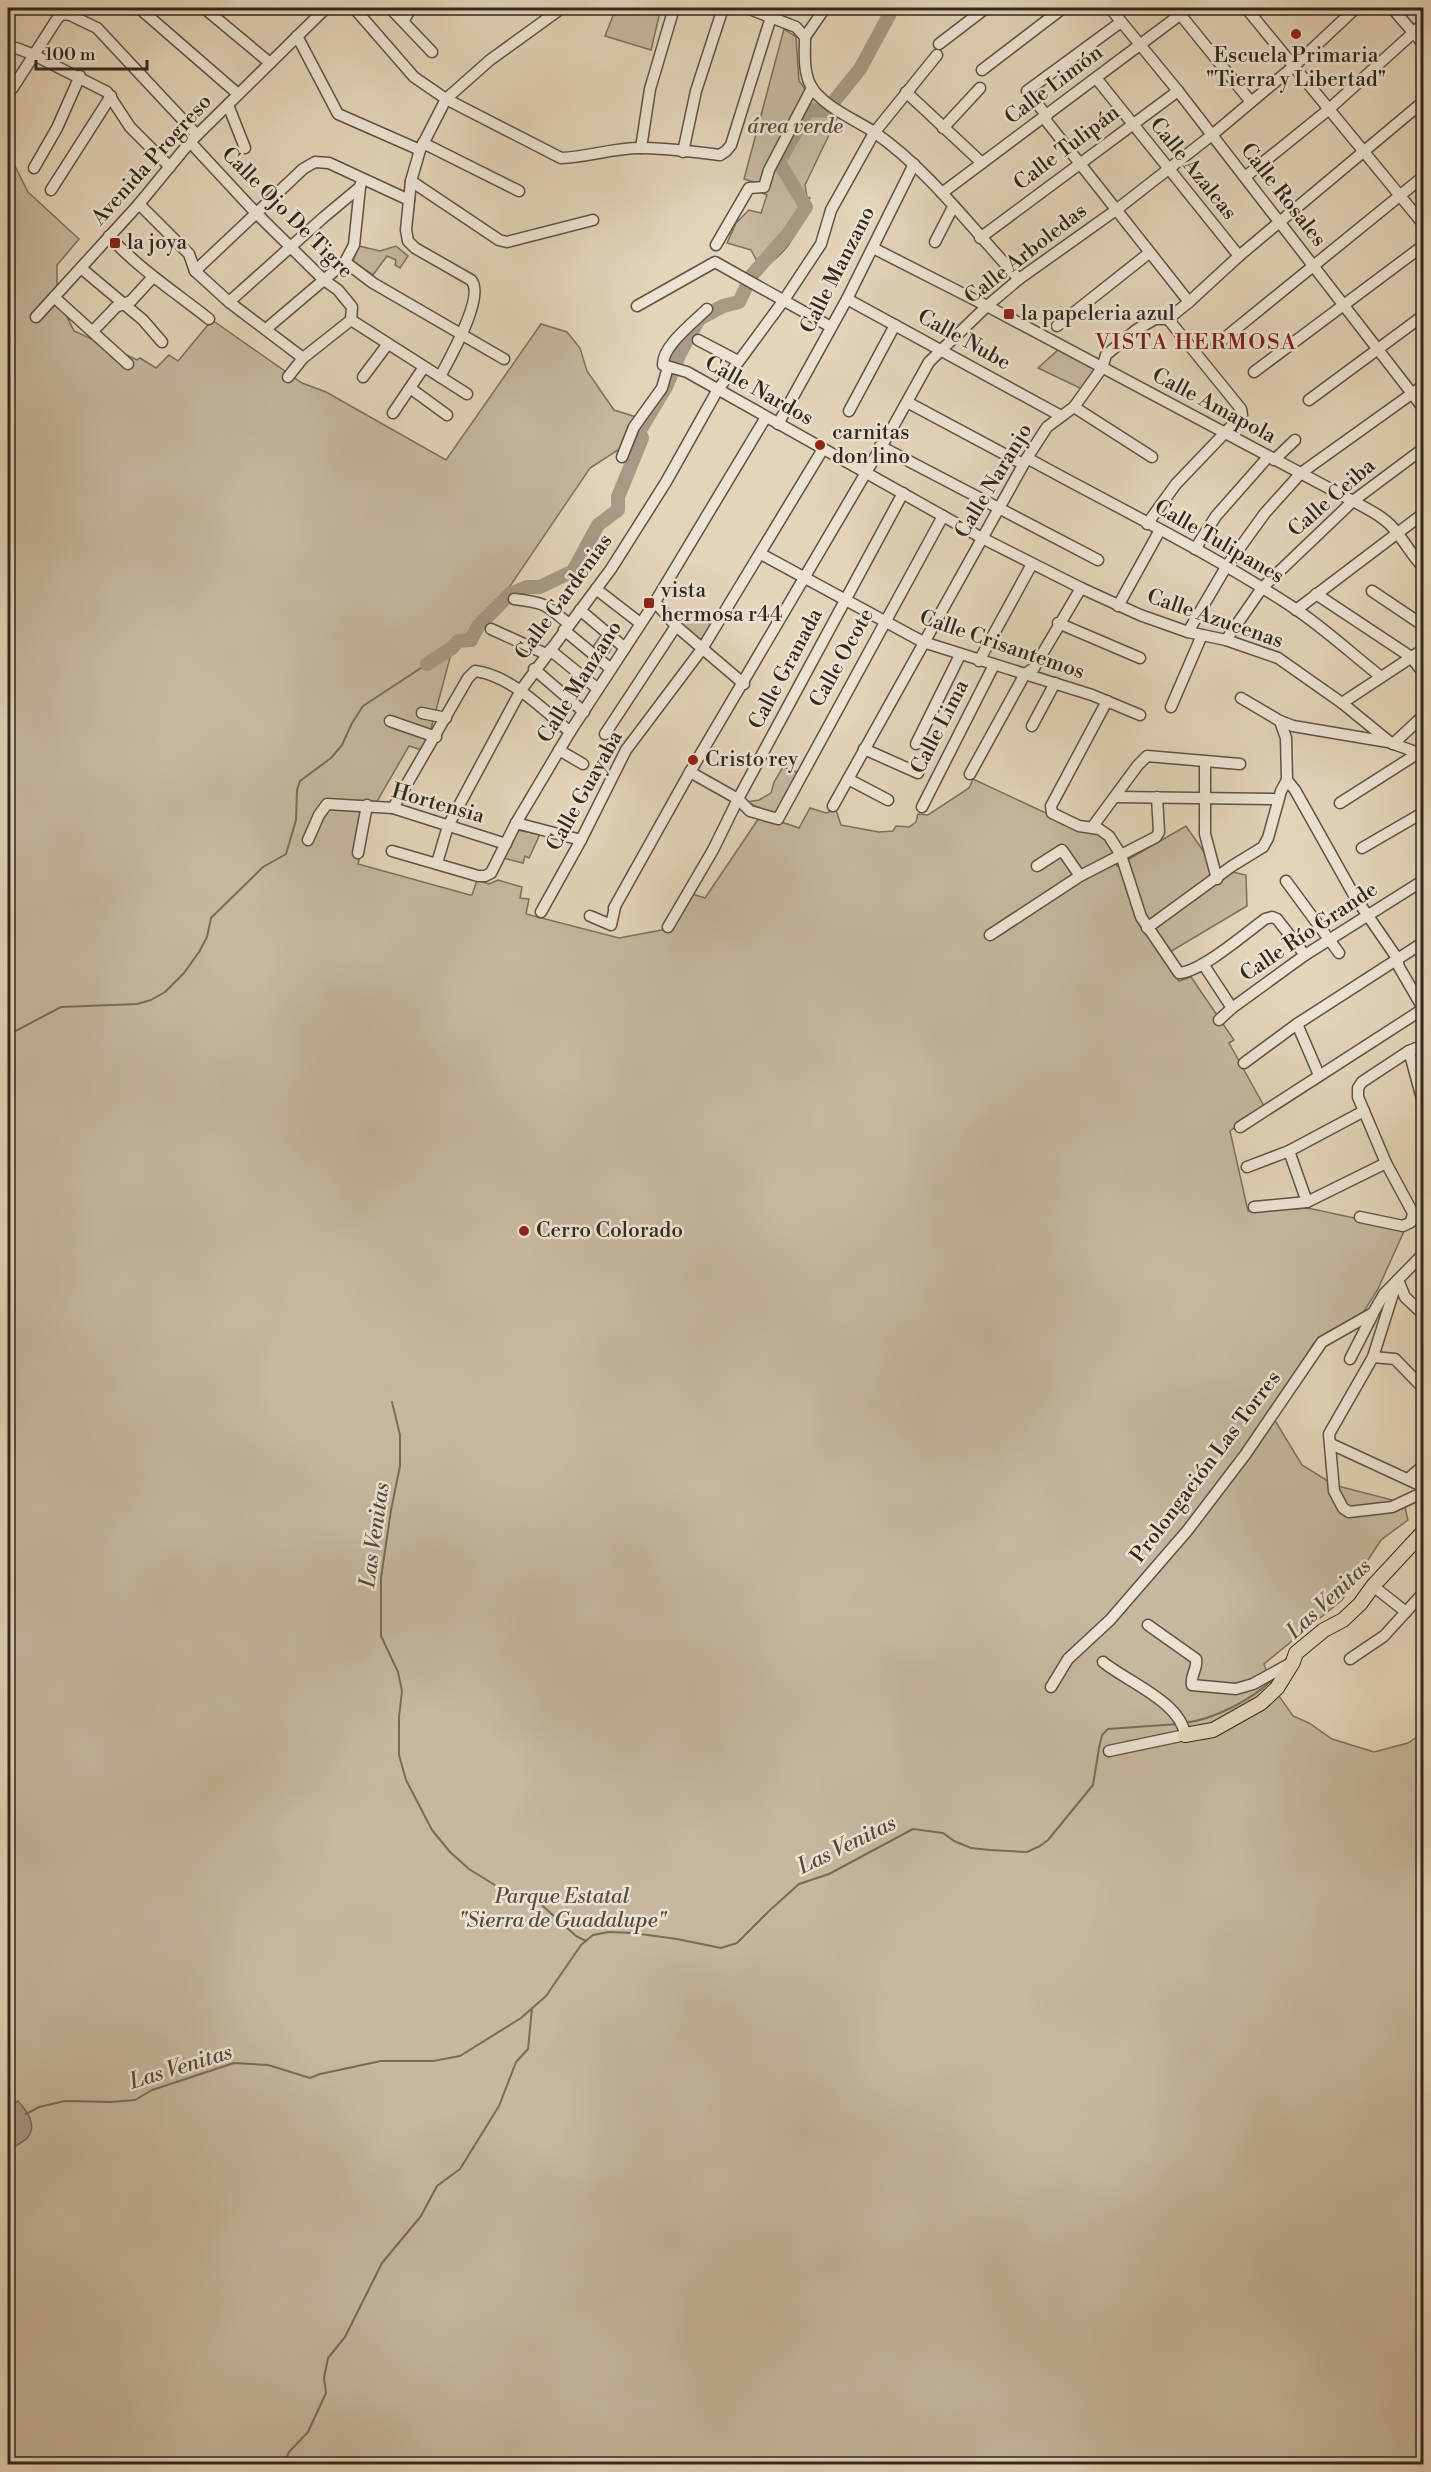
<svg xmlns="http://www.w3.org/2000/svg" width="1431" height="2472" viewBox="0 0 1431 2472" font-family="'Libre Bodoni',serif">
  <rect width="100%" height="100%" fill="#e4d4b9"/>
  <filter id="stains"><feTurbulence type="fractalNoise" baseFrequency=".00333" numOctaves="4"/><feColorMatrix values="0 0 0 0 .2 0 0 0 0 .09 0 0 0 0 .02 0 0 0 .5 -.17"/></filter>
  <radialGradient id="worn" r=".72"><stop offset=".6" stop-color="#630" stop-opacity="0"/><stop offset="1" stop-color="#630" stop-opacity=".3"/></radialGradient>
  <!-- green -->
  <g fill="#c6b79e" stroke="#7c6f5d" stroke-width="1.5">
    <path d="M616,8H661L651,50L605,36Z"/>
    <path d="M784,29L796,37L799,81L808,93L838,116L805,185L807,197L810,198C796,231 794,249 761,269L751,250L727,243L736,223L749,210L761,213L767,195L753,189L756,183L744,179Z"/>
    <path d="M8,157L11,158L28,192L79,239L57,265V297L74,331L137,360L140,358L156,368L169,355L178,361L212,320L302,383L326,392L446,460L541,324L567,332L580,348L587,371L614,410L646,420L641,435L590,468L508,589L451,654L425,751L409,746L372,810L358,864L470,895H472L477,880L489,884L498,880L522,887L520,898L529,899L526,914L619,938L667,929L692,894L705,898L761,815L799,828L810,808L826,813L836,810L841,825L879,832L893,831L896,826L909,827L916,822L918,814L928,815L969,788L973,779L1078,828H1097L1112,849L1117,866L1186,826L1215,868L1246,875L1247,906L1163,956L1179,981L1191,977L1234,1040L1229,1043L1264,1106L1230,1131L1248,1211L1308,1208L1405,1229L1378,1289L1356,1324L1313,1344L1274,1419L1302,1465L1334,1485L1404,1503L1408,1520L1381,1540L1342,1600L1264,1664L1272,1686L1293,1716L1309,1723L1332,1739L1374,1752L1408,1743L1423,1733V2464H8Z"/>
    <path d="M359,246L380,251L396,246L408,256L400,268L395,265L396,260L387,256L373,275L353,261Z"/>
    <path d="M1061,347L1104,370L1082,389L1038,368Z"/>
    <path d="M689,611L712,625L701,645L676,624Z"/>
    <path d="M603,632L613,640L608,647L611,649L609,653L605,652L603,658L590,651Z"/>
    <path d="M783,767L797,772L777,815L746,802L759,800L771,793L774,782Z"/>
    <path d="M517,830L540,834L529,858L525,856L523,863L503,858Z"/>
  </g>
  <!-- water -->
  <path fill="#a79984" stroke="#786b5a" stroke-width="1.5" d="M18,2101C26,2110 38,2125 28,2137C23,2143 14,2146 8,2151V2106Z"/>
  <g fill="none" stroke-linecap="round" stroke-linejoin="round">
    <!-- stream -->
    <g stroke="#786b5a" stroke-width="2">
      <path d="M8,1035L61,1007L137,1004L151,1000L165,992L184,973L199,952L207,937L211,918L263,867L286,854L296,820L297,790L300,781L331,758L342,745L352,723L363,706L427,664"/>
      <path d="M392,1402L400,1435V1466L391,1510L381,1578V1636L398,1672L402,1691L399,1717V1755L406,1780L432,1830L450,1852L469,1869L498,1887L534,1898L576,1936L586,1941"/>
      <path d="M1184,1723C1215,1719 1252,1700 1274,1678"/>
      <path d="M26,2114L39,2107L65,2101L111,2102L135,2100L152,2090L234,2063L268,2065L310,2078L320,2074L381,2061H433L460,2056L521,2018L546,1996L581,1945L593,1935L609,1932L633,1933L677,1939L721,1948L737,1943L769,1911L799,1884L829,1874L913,1829L943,1833L954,1841L971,1848L990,1850L1027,1852L1040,1846L1048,1840L1093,1785L1099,1748L1102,1735L1108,1729L1178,1724"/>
      <path d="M283,2464L289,2452L308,2432L326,2393L324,2378L328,2358L345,2337L382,2263L421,2216L437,2186L460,2169L499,2106L516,2062L528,2049L532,2008"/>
    </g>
    <!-- river -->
    <path stroke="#a79984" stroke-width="14" d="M427,664L452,648L458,641L471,640L478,626L510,594L527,587H540L573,571L598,525L618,510V497L642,438L639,432L666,387L680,353L699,319L723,306L739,302L752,275L789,233L806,207L779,162L808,110L826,111L860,69L893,8"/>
    <defs>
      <g id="minor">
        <path d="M139,8L238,94"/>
        <path d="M204,8L270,63"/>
        <path d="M354,8L414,77L446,99L561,158C588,157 613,148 640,148C667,148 694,152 720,155L726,151L731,145L771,17"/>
        <path d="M390,8L432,52"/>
        <path d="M747,8L796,27L805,37C805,52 803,72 811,86C822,106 856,120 874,132C930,171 972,229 1019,279"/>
        <path d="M1110,8L1178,91L1424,409"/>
        <path d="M1175,8L1251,102"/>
        <path d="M1246,8L1424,225"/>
        <path d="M1392,8L1424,45"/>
        <path d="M404,20L411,8"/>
        <path d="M297,36L338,114L420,150"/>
        <path d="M805,37L825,8"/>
        <path d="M939,44L986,8"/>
        <path d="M8,48H16L32,54L107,92L130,127L170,167"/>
        <path d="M982,70L1063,8"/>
        <path d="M1096,78L1239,256"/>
        <path d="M12,89L57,19L62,14L70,15L97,28L197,135"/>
        <path d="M906,92L982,163"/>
        <path d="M228,105L245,148"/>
        <path d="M1047,116L1027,91L1121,22"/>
        <path d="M1044,118L1189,302"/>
        <path d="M943,128L980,88"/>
        <path d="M190,142L256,213L324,280L338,290L352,307L351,320"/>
        <path d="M423,143L519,191"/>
        <path d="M641,148L650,89L674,8"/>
        <path d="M683,152L696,91L723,8"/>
        <path d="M34,168L57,128L80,76"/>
        <path d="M1245,177L1328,110L1424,23"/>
        <path d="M411,181L499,240L507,242L593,220"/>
        <path d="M51,190L111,96"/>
        <path d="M942,193L1189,8"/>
        <path d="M139,204L189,254L195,271L229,302L303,358"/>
        <path d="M109,236C139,269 175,292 209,319"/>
        <path d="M980,238L1178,91"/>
        <path d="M935,242L953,207"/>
        <path d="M716,245L749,188L764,187L769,170L812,88"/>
        <path d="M873,248L987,306L1353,501C1369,510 1387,518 1397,533C1407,545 1413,557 1424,568"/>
        <path d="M345,262L373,283L504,359"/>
        <path d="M81,268L143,320L162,342"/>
        <path d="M195,271L303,169L315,162L329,163L409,200"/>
        <path d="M54,297L128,364"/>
        <path d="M847,299L1061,416"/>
        <path d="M229,302L324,217L360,187L362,179"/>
        <path d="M637,306L715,262L831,327"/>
        <path d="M707,309C694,322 662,346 663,365L687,372L982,538L1081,588L1140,615L1188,632L1226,640L1278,658L1342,703L1391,743L1424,755"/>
        <path d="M36,317L139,204L190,142L326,8"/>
        <path d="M351,320L467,394"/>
        <path d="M1057,326L1149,253"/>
        <path d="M266,329L345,262L354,245L360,187"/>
        <path d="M93,331L116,307L131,301L153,277"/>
        <path d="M698,340L738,361"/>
        <path d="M1216,345L1424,176"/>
        <path d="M1254,372L1424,245"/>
        <path d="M288,377L303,358L351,320"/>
        <path d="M363,377L387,345"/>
        <path d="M440,377C449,359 486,296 471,280L415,248L408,241L406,230L411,181L420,150L446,99L490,60L562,8"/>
        <path d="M410,388L447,415"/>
        <path d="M1309,400L1424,315"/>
        <path d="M907,402L1023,464"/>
        <path d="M1074,407L1152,457"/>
        <path d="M849,411L895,325"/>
        <path d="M393,413L424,367"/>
        <path d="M778,424L847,299L914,164"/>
        <path d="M880,446L1098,560"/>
        <path d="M622,457L634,427L662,388L668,367"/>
        <path d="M1027,458C1116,507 1209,552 1294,608C1324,628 1352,654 1380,676"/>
        <path d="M1274,460L1295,440"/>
        <path d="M1147,524L1176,484L1242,415L1241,409L1168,319"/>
        <path d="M1195,549L1216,516L1268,457"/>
        <path d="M761,554L923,642L1092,695L1140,715"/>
        <path d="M596,589L640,623"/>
        <path d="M1372,591L1424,626"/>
        <path d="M1316,594L1411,657L1424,674"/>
        <path d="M514,599C547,603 544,604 569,624"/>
        <path d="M655,602L676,626L744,684"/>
        <path d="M1118,606L1160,530"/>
        <path d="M580,610L625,648"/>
        <path d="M1296,610L1424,513"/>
        <path d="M1058,623L1140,658"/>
        <path d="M491,629L546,654"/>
        <path d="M564,630L611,669"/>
        <path d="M1188,632L1226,567L1265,513L1301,473L1424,385"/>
        <path d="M1226,640L1262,588L1353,501L1424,448"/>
        <path d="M550,650L598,689"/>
        <path d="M979,661L1032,564"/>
        <path d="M534,669L584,712"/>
        <path d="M1241,698L1280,721L1293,726L1388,742"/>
        <path d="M1107,701L1051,806L1052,813L1079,826L1099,829L1109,836L1121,855L1141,917L1179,973C1201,972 1246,933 1265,919L1272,917L1277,919L1305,955"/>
        <path d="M1342,703L1424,649"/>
        <path d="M1171,707L1202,635"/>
        <path d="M422,713L446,718"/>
        <path d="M390,721L436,737"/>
        <path d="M1280,721L1286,738L1287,780L1295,790L1355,897L1397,958L1399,967L1424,1010"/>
        <path d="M1032,726L1055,683"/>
        <path d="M605,734L676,626"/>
        <path d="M916,744L960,655"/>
        <path d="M1393,744L1424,715"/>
        <path d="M864,749L918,773"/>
        <path d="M559,750L583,764"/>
        <path d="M1205,763V834L1217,879"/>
        <path d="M690,772L738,799L750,811L778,819L943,516"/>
        <path d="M970,774L1025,674L1034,668L1081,588"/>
        <path d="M848,779L888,800"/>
        <path d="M1116,797L1278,799"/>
        <path d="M1340,803L1420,752"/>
        <path d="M833,806L1027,458L1047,427L1074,407L1102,368L1106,355L1136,330L1155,319H1168L1189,302L1239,256L1424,101"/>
        <path d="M922,807L994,665"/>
        <path d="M393,808L468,678L475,671C510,675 544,710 570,732"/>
        <path d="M516,823L581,840"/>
        <path d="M1093,826L1138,765L1147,756L1240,764"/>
        <path d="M308,840L319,815L327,804L393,808L506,844"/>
        <path d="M1362,848L1424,812"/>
        <path d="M392,851L478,876H485L491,873L516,823L570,732L655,602L766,417"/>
        <path d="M358,853L367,805"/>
        <path d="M437,863L448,826L521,690L611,569L666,482L717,391L784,300L821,244L831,210L874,133L937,55"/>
        <path d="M1037,866L1062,850L1080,876"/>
        <path d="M1286,881L1339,953"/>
        <path d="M614,908L690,772L894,425L929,362L987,306L1019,279L1116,210L1212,135L1294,66L1356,8"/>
        <path d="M541,912L581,840L626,750L702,649L823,449"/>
        <path d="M590,916L611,925L615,907"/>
        <path d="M668,927L713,850L738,799L903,493"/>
        <path d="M1147,928L1232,866L1263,847L1268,838L1281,791L1287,780"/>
        <path d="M990,935L1080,876L1156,837L1159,832L1157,797"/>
        <path d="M1203,964L1232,1008"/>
        <path d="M1219,1020L1232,1008L1305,955L1424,880"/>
        <path d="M1297,1024L1319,1075"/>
        <path d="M1409,1051L1424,1106"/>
        <path d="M1244,1063L1297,1024L1424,942"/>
        <path d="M1240,1127L1423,1009"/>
        <path d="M1289,1151L1307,1202"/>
        <path d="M1247,1167L1289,1151L1364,1111"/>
        <path d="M1254,1207L1307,1202L1386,1163"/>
        <path d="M1360,1217L1403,1226L1411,1222L1413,1213L1386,1163L1358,1097V1088L1362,1082L1409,1051L1424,1045"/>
        <path d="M1398,1280L1405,1297L1424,1315"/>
        <path d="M1397,1281L1373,1357L1329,1434L1334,1491L1343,1508L1349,1512L1392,1507L1424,1492"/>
        <path d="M1373,1357L1395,1359L1424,1389"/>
        <path d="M1350,1359L1373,1314"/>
        <path d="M1331,1444L1424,1487"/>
        <path d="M1408,1479L1424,1465"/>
        <path d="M1373,1586L1406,1612"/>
        <path d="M1148,1625L1196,1659C1198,1669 1190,1675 1192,1685L1236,1689L1253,1684L1293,1662"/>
        <path d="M1350,1659L1384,1636L1424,1592"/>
        <path d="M1103,1662C1126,1681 1181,1702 1185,1735L1109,1751"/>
        <path d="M1051,1687L1068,1659L1110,1620L1187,1531L1245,1455L1322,1342L1373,1313L1384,1294L1424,1253"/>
      </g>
      <path id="major" d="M1185,1735L1213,1730L1261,1703L1277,1688L1293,1662L1296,1653L1324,1630L1343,1620L1360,1604L1373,1586L1424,1531"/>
    </defs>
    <!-- minor casing -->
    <use href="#minor" stroke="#5e5243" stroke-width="13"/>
    <!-- major casing -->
    <use href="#major" stroke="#31271c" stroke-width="16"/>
    <!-- minor -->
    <use href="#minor" stroke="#ede3d2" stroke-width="10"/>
    <!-- major -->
    <use href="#major" stroke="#e4d4b9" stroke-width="14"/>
  </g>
  <!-- markers -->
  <g fill="#8f2418" stroke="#ede3d2" stroke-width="2">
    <circle cx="1296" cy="34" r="6"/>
    <rect x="109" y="237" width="12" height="12" rx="3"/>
    <rect x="1003" y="308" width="12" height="12" rx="3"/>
    <circle cx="820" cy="445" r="6"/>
    <rect x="643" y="597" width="12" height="12" rx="3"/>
    <circle cx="693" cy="760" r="6"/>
    <circle cx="524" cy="1231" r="6"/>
  </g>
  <g text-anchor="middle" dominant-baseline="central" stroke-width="5" stroke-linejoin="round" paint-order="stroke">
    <!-- poi labels -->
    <g font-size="21" fill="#31271c" stroke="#ede3d2" text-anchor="start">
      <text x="1296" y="56" text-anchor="middle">Escuela Primaria<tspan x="1296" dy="24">"Tierra y Libertad"</tspan></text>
      <text x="127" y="243">la joya</text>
      <text x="1021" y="314">la papeleria azul</text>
      <text x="832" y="433">carnitas<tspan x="832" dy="24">don lino</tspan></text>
      <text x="661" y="591">vista<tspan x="661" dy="24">hermosa r44</tspan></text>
      <text x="705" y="760">Cristo rey</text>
      <text x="536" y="1231">Cerro Colorado</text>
    </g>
    <!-- street labels -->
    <g font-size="21" fill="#31271c" stroke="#ede3d2">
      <text transform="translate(1054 85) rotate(-37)">Calle Limón</text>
      <text transform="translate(1067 148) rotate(-37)">Calle Tulipán</text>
      <text transform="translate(152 160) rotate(-48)">Avenida Progreso</text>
      <text transform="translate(1193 169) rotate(51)">Calle Azaleas</text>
      <text transform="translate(1283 195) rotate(52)">Calle Rosales</text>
      <text transform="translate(287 213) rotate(45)">Calle Ojo De Tigre</text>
      <text transform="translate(1026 254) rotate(-38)">Calle Arboledas</text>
      <text transform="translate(838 270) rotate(-63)">Calle Manzano</text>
      <text transform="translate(964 340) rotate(29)">Calle Nube</text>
      <text transform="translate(759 391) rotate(29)">Calle Nardos</text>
      <text transform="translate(1214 406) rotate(28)">Calle Amapola</text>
      <text transform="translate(994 481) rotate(-59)">Calle Naranjo</text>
      <text transform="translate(1332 498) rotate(-41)">Calle Ceiba</text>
      <text transform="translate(1219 542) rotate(30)">Calle Tulipanes</text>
      <text transform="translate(564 597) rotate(-54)">Calle Gardenias</text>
      <text transform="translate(1215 619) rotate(19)">Calle Azucenas</text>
      <text transform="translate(1002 645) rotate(19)">Calle Crisantemos</text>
      <text transform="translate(842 658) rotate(-61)">Calle Ocote</text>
      <text transform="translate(786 669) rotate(-62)">Calle Granada</text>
      <text transform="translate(580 682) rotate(-58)">Calle Manzano</text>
      <text transform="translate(940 727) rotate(-63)">Calle Lima</text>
      <text transform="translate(585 791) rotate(-61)">Calle Guayaba</text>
      <text transform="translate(438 804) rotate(16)">Hortensia</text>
      <text transform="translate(1309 932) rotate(-34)">Calle Río Grande</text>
      <text transform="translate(1206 1467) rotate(-53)">Prolongación Las Torres</text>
    </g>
    <!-- park labels -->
    <g font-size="21" font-style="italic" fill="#564b3c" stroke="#ede3d2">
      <text x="795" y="127">área verde</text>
      <text x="562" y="1897">Parque Estatal<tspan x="562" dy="24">"Sierra de Guadalupe"</tspan></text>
    </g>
    <!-- neighbourhood labels -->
    <g font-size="22" letter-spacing="1.5" fill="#7a1f14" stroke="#ede3d2">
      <text x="1196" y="342">VISTA HERMOSA</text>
    </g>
    <!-- water labels -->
    <g font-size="22" font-style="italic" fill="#54493b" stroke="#ede3d2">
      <text transform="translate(375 1535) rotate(-82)">Las Venitas</text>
      <text transform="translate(1329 1599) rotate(-43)">Las Venitas</text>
      <text transform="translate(847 1845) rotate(-26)">Las Venitas</text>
      <text transform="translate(181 2067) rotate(-17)">Las Venitas</text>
    </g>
  </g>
  <!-- margin -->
  <rect width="1431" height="2472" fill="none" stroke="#e4d4b9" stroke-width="30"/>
  <rect x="9" y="9" width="1413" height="2454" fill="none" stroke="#31271c" stroke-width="3"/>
  <rect x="15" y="15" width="1401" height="2442" fill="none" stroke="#31271c" stroke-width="1.5"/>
  <!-- scale -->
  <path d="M36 60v9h111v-9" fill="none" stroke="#31271c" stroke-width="3"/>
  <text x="45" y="60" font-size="18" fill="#31271c" stroke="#ede3d2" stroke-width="4.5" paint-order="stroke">100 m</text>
  <rect width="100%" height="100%" filter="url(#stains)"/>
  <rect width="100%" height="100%" fill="url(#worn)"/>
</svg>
